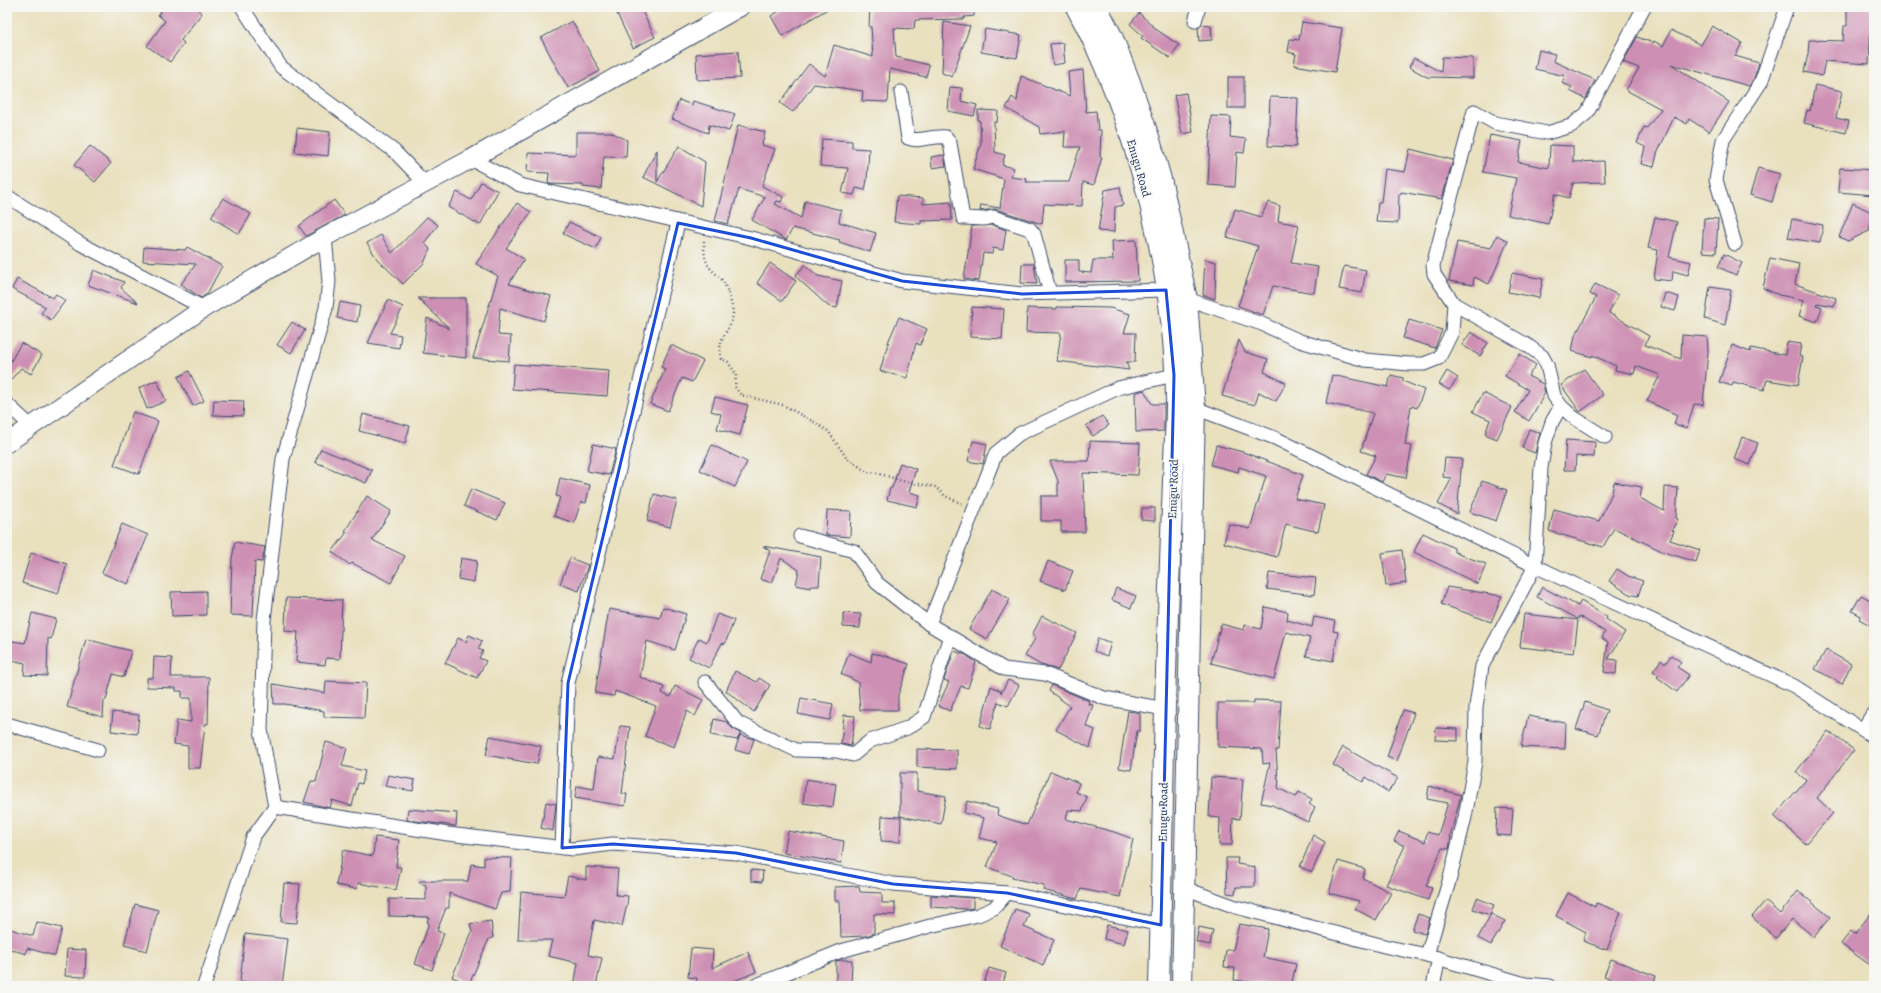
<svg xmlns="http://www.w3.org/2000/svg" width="1881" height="993" viewBox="0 0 1881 993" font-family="Alegreya,serif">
  <rect width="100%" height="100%" fill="#f6f6f2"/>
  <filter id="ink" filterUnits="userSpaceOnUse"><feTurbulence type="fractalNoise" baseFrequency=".025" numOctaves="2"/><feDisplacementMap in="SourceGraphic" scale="8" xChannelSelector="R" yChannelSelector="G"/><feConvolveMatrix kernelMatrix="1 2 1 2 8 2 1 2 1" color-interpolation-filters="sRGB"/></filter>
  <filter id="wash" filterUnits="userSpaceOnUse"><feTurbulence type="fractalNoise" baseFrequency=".012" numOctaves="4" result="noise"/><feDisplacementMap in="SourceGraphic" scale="16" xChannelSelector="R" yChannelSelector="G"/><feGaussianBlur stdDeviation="0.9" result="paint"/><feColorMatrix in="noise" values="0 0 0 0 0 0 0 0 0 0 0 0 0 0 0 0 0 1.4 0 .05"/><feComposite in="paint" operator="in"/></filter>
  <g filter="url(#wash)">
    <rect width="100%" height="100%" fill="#e9e0be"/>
    <g id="blocks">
      <!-- building -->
      <g fill="#cd8fb3">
        <path d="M164,7H194L202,13L181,40L184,43L170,62L147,46L165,21L158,15Z"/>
        <path d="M614,7H640L655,37L633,48Z"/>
        <path d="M786,7H831L782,36L771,16Z"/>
        <path d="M870,7L933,8V7H974V16L964,17V19L915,20L914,29L894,28L896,57L929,65L926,77L890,69L888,102L862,101L863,91L814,84L793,112L780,103L809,64L825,76L834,45L873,57L871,27H869Z"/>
        <path d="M1847,7H1874V24L1871,23L1869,64L1825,61L1822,76L1804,72L1808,54L1809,40L1843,41L1844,26H1847Z"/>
        <path d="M1139,13L1157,30L1179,45L1170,58L1141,38L1143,36L1130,24Z"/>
        <path d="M572,21L600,71L568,88L541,38Z"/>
        <path d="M944,22L970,26L952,77L942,73Z"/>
        <path d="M1302,22L1342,28L1335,72L1294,65L1296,54L1288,52L1290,39L1299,40Z"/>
        <path d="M1202,25L1211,26L1212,40L1199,41L1198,28Z"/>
        <path d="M1712,26L1742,43L1735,56L1759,63L1754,78L1749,86L1671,64L1729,102L1709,132L1689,119L1687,124L1674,117L1657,154L1654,167L1641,164L1645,147L1637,143L1644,127L1647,128L1661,109L1626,90L1639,68L1623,62L1637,37L1653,43L1654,41L1663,46L1671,30L1701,45Z"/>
        <path d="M985,29L1021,35L1017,58L981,52Z"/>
        <path d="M1063,43L1065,63L1053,65L1050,44Z"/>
        <path d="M1539,50L1555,54L1553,61L1595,80L1586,99L1570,91L1572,87L1562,83L1565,76L1535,69Z"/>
        <path d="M738,51L740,78L697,80L696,54Z"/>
        <path d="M1442,57L1473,58V78L1427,77L1409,67L1414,58L1441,72Z"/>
        <path d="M1083,70L1086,112L1096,111L1098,130H1101L1100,157H1102L1094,185L1083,182L1082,206L1044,204L1042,224L995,209L980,211L981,205L1000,208L1004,179L973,169L981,144L980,121H978V110L998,111L997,122H994L995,152L1005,155L1002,165L1014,168L1011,177L1027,179L1026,182H1069L1080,147H1064L1065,131L1040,134L1039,127L1006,108L1012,97L1017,101L1021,76L1070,96L1068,72Z"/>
        <rect x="1228" y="77" width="16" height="31"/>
        <path d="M1815,85L1842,91L1836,118L1849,121L1846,133L1804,123L1807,110L1810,111Z"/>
        <path d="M950,87L962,88L961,101L977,105L974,116L948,111Z"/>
        <path d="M1186,93L1193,132L1182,134L1174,95Z"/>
        <path d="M1270,97L1298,98L1296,147L1268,146Z"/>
        <path d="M679,100L692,105L693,101L735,114L729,131L709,125L708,133L672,119Z"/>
        <path d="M1211,116L1231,117L1230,137L1246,139L1244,153L1237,152L1235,187L1208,185Z"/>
        <path d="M738,125L765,132L762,145L775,149L762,186L783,197L781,202L777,201L775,204L801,218L805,201L841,210L839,222L876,233L870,252L839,242L840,240L793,228L786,240L752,220L765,197L739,189L728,224L715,221Z"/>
        <path d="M297,128L330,132L328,156L295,152Z"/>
        <path d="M576,132H611L627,140L626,157L604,156L601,189L583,187V185L550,184L548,183L549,173L527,172L528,153L576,155Z"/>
        <path d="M1490,135L1522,141L1518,162L1549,168L1550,145L1573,146V162L1604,161L1605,182L1573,183L1569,198L1555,194L1548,224L1508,215L1516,178L1483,172Z"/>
        <path d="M822,139L852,141V148L869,149L867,180L865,190L856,188L854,195L842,193L848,168L820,166Z"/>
        <path d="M90,146L111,163L95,182L74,165Z"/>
        <path d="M679,146L705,162L701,206L643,177L657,150V182Z"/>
        <path d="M1410,149L1453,160L1442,199L1401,192V194H1399L1398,223L1376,222L1378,202H1381L1385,169L1405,172Z"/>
        <path d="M944,155L946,166L932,168L931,157Z"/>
        <path d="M1758,168L1780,174L1772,202L1750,195Z"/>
        <path d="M1840,168L1874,170V195L1838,192Z"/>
        <path d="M481,182L498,191L480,225L448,207L457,192L471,200Z"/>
        <path d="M1120,187L1123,205L1115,207L1114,232L1098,231L1105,190Z"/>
        <path d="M897,196L923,198V204L951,202L952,220L921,221V224L894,222Z"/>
        <path d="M223,198L251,214L239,234L211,217Z"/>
        <path d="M334,200L345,215L306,236L299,226Z"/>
        <path d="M1268,202L1280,206L1278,221L1299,225L1291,263L1318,267L1314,293L1273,286L1263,315L1238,306L1258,246L1227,237L1235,209L1261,217Z"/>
        <path d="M517,203L531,212L506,248L524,259L509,284L551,296L544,321L500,308L498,335L511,336L509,361L473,358L498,276L476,264Z"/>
        <path d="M1853,203L1873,213L1869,231L1848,241L1839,237Z"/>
        <path d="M427,217L438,225L424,243L430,249L424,263L403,284L377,259L367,243L381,235L392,253Z"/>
        <path d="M1655,217L1677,222L1669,257L1691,262L1688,275L1673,271L1672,281L1654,279L1658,250L1648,248Z"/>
        <path d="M1704,218L1718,219L1716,253L1702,252Z"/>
        <path d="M1792,219L1823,225L1820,243L1788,238Z"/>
        <path d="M569,222L601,237L596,249L563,234Z"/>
        <path d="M993,225L1006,230L1003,250L993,248L992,254L983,253L979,281L964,279L972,226Z"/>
        <path d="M1497,235L1508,241L1489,284L1474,277L1473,285L1449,281L1457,242L1491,248Z"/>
        <path d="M1136,240L1138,281L1065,282V260H1079V272L1091,273L1093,260H1113L1112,241Z"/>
        <path d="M144,247L185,250L187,247L222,266L207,294L201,298L181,284L196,264L143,261Z"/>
        <path d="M1724,254L1742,263L1736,275L1718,267Z"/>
        <path d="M1770,258L1799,264L1795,284L1836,298L1834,306L1817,303L1816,305L1822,307L1817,322L1799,316L1804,300L1779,295L1763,288Z"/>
        <path d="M1205,259L1216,262L1215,299L1203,295Z"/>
        <path d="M770,263L796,281L782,301L757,283Z"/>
        <path d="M1022,264H1034L1037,284L1021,283Z"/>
        <path d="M805,265L818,276L842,281L837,308L828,306L795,276Z"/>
        <path d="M1344,266L1366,270L1362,293L1339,289Z"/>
        <path d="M94,270L124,282L121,288L138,303L88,285Z"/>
        <path d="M1512,273L1543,279L1539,298L1508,292Z"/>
        <path d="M17,279L53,298L56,294L65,301L51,320L41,313L46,307L12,289Z"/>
        <path d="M1595,284L1618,295L1609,313L1649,336L1645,345L1681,359L1682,335L1707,337L1708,352L1703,405L1694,404L1687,428L1674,424L1677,415L1647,401L1660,375L1636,366L1634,374L1615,370L1616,366L1592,355V357L1572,351L1575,336L1596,297L1590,294Z"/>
        <path d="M1710,287L1731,290L1725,325L1705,319Z"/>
        <path d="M1665,293L1679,297L1675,311L1661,307Z"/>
        <path d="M418,298H466V358L423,353L427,318L450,329Z"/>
        <path d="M388,300L403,307L390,333L401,335L399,348L368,343Z"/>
        <path d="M340,302L360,306L357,322L337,318Z"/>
        <path d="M972,307L1004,309L1002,339L970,337Z"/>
        <path d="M1057,307L1110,308L1130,314L1124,333H1136L1135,362H1126L1129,370L1057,361L1061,333L1026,332L1027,308L1057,309Z"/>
        <path d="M899,317L927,329L920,345L916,343L907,378L880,371L889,340Z"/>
        <path d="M1409,320L1442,330L1435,348L1403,338Z"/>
        <path d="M292,322L305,330L291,353L277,345Z"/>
        <path d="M1471,332L1488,343L1480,356L1462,345Z"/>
        <path d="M1239,340L1245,352L1268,359L1264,372L1286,383L1276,401L1259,392L1255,405L1222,396Z"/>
        <path d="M1787,342L1801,344L1799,356L1803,357L1798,385L1767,380L1764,390L1733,382L1732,386L1719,382L1732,345L1750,352L1751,348L1785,355Z"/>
        <path d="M21,343L42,355L31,374L21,368L7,384V368Z"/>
        <path d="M671,345L703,361L692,382L682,378L668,411L650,404L665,369L661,367Z"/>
        <path d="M1520,354L1536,365L1528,376L1543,384L1545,393L1529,421L1515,412L1528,390L1505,376Z"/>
        <path d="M514,364L609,371L607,396L512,389Z"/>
        <path d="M1584,369L1603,395L1580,412L1561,385Z"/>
        <path d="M189,371L204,401L193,406L178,377Z"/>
        <path d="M1447,371L1458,378L1449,390L1439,384Z"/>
        <path d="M1332,375L1388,387L1391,375L1403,378V381L1424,390L1417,408L1411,406L1405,445L1412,446L1406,478L1386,474L1382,482L1366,474L1376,456L1361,451L1373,413L1326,403Z"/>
        <path d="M157,380L166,401L147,409L139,388Z"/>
        <path d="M1144,390L1152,404H1164V431L1136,432L1135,393Z"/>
        <path d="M1483,393L1512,407L1497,439L1485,434L1490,420L1473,412Z"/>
        <path d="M715,397L748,405L740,435L717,429L721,414L711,411Z"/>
        <path d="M214,400L244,401L243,416L213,415Z"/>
        <path d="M133,412L158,421L139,474L114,465Z"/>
        <path d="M363,414L410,426L405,443L359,431Z"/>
        <path d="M1102,416L1109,425L1093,436L1086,426Z"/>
        <path d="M1529,429L1540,433L1535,453L1522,448Z"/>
        <path d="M1742,437L1758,443L1750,465L1734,459Z"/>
        <path d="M1566,440L1595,442L1594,457L1576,456L1575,470H1564Z"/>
        <path d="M973,441L987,444L983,464L968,461Z"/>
        <path d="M1090,441L1140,443L1138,475L1083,473L1085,532H1061V521H1041V496H1058V481L1050,461H1089Z"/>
        <path d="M593,444L616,449L609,475L587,471Z"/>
        <path d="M712,445L747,462L735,487L700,470Z"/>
        <path d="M1216,445L1243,452L1303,475L1295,499L1324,505L1318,532L1286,524L1277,557L1224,543L1229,524L1250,529L1266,476L1239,467L1238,472L1211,465Z"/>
        <path d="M321,449L372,470L366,483L315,462Z"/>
        <path d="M1445,458L1462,459L1457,514L1438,504L1452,478L1443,477Z"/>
        <path d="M900,463L916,469L909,492L920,495L917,507L887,500L890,488H892Z"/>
        <path d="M560,478L590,485L586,503L581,502L574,523L554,516L560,497L556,496Z"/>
        <path d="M1482,481L1507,490L1496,521L1470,512Z"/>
        <path d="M1614,482L1642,487L1640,498L1664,511L1665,487L1678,488L1676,518L1678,519L1672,530L1674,531L1670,540L1700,550L1696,562L1664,552L1614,528L1603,547L1549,531L1554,509L1599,521L1612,493Z"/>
        <path d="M471,489L505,503L497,520L464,506Z"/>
        <path d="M654,494L677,500L670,527L647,521Z"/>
        <path d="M367,496L391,511L372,540L405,556L391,583L352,563L350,565L332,552L347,532L345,531Z"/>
        <path d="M1142,508H1155V521L1141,520Z"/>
        <path d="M827,510L851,511L850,537L826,535Z"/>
        <path d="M122,524L148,535L128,584L102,573Z"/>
        <path d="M1423,533L1454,548V552L1458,553V554L1486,564L1478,584L1414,552Z"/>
        <path d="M235,542L265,547L262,562L255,561L253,616L230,615L232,559Z"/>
        <path d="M763,546L821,557L819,586H810V588L796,585L799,570L781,558L772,583L760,579L770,551Z"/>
        <path d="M1402,550L1406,583L1386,586L1382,553Z"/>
        <path d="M31,553L67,564L58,594L22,583Z"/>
        <path d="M461,558L477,561L474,582L458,579Z"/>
        <path d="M570,558L588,565L579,591L560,584Z"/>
        <path d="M1048,561L1073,571L1065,590L1040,581Z"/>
        <path d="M1617,569L1628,576L1643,581L1638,596L1629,594L1609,581Z"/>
        <path d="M1269,573L1316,578L1314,595L1267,589Z"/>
        <path d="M1447,587L1502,596L1491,622L1441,604Z"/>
        <path d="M1542,587L1578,606L1581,601L1607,617L1606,619L1625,632L1608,659L1617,660L1616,674L1604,672L1608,642L1602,638L1605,632L1579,616L1578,619L1537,597Z"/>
        <path d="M1116,588L1136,596L1131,608L1112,600Z"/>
        <path d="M992,589L1010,599L987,639L969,629Z"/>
        <path d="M206,591V615L172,616L171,592Z"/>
        <path d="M1861,595L1874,602V616L1870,625L1859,619L1861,616L1852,611Z"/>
        <path d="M286,598L342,600L340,659L326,658L325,665L296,662L298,632L285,631Z"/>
        <path d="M663,607L686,614L675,650L647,641L640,677L664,687L662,693L670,697L675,686L703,700L695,716L687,711L674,747L645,736L656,706L615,691L614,696L595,693L609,609L660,618Z"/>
        <path d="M1265,607L1288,612L1287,620L1312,627L1314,617L1335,621L1333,631L1338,632L1333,661L1306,656L1310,638L1286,632L1274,679L1211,663L1221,624L1244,630L1245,625L1261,629Z"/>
        <path d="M32,613L56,619L51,639L48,638L47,676L24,675L25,663L7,659V640L25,643Z"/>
        <path d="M843,613L861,614L860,628L843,627Z"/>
        <path d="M717,614L734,620L725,644L722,643L709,668L689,658L699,638L707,642Z"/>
        <path d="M1524,614L1578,620L1574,653L1520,647Z"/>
        <path d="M1042,616L1077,633L1058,670L1041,665L1025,656L1036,637L1032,635Z"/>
        <path d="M469,635L482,641L478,649L483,651L479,658L486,661L477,678L445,663L458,638L466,642Z"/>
        <path d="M1098,638L1111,643L1107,656L1094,651Z"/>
        <path d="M86,639L131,651L124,677L113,674L106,700H104L103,717L67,707Z"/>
        <path d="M1826,650L1851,664L1842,684L1815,669Z"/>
        <path d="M954,651L966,655L976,662L968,688L961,686L950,711L938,706L949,682L944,680Z"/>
        <path d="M849,653L871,662L872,653L882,655L909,664L898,695V710H860L858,682L841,674Z"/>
        <path d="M1671,655L1681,662L1677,667L1689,675L1677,692L1657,677L1659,675L1653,671L1661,660L1665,664Z"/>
        <path d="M154,657L172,658L171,677H209L208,724H205L200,768H188V746L174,744L177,720L191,722V698H182V691H176V688L147,687V678H153Z"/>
        <path d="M735,671L757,682L759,678L770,685L754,712L726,691Z"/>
        <path d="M1008,680L1019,685L1008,706L998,702L990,729L980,726L991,686L1001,691V693Z"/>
        <path d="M326,681L366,683L364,718L324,717V711L285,704H274L273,684L325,693Z"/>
        <path d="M1052,685L1089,701L1088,704L1093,705L1086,726L1095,730L1090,748L1056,730L1070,706L1049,691Z"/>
        <path d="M801,698L833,704L830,720L798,714Z"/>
        <path d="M1254,700L1281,701L1278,750H1276L1278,780L1279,781L1278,788L1296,797L1299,792L1312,799L1309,804L1315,807L1308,822L1272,805L1261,803L1270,763L1263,764L1262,749L1218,747V703H1254Z"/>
        <path d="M1585,702L1607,710L1598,735L1576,729Z"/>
        <path d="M1403,710L1414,713L1397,761L1387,757Z"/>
        <path d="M1128,711L1140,713V731H1137L1131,770L1119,768Z"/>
        <path d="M113,712L139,715L137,734L111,731Z"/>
        <path d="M844,715L855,716L851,746L841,744Z"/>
        <path d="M1528,716L1566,723L1565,749L1521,747Z"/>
        <path d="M714,719L727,722L732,728L741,733L737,740L711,735Z"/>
        <path d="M620,726L630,727L622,794H627L625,806L575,798L577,786L594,789L598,757L615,759Z"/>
        <path d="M1436,728L1458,729V741L1435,740Z"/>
        <path d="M1828,731L1854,750L1817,798L1833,813L1806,844L1774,816L1806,780L1796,772Z"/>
        <path d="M740,735L754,739L749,754L735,750Z"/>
        <path d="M490,736L541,746L537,764L486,755Z"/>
        <path d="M326,742L347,748L342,766L365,771L362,784L358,783L352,806L332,800L330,808L304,802L311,781L316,782Z"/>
        <path d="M1343,747L1398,778L1388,792L1366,777L1363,782L1333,765Z"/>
        <path d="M917,749L957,750V769L917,767Z"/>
        <path d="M1050,772H1053L1079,783L1076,792L1087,797L1082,811L1068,810L1066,819L1114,832L1133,839L1120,897L1081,889L1077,899L1043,890L1044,885L1012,878V876L987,867L997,842L979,838L984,818L964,813L967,801L998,809L997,815L1027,825Z"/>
        <path d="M900,773H917V791L946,796L941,824L900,816Z"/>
        <path d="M388,775L415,780L413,791L385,786Z"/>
        <path d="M1211,777L1243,779L1240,819L1233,818L1232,845H1219L1220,818L1209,817Z"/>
        <path d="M806,779L836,784L833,807L803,803Z"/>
        <path d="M1429,786L1461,795L1450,837H1451L1449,849L1442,848L1426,886L1432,888L1428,900L1386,885L1405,846L1394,841L1399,831L1425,842L1427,832L1438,835L1448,803L1427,799Z"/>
        <path d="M546,802L556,804L553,831L541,828Z"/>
        <path d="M1497,808L1513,809L1511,836L1496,835Z"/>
        <path d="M408,809L457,813L456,826L407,820Z"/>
        <path d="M882,816L901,817L900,842L881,841Z"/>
        <path d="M788,831L844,841L841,863L784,853Z"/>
        <path d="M1313,835L1325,842L1312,872L1300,867Z"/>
        <path d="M375,837L399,840L396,867H401L396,890L358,883L357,889L336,885L343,850L373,856Z"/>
        <path d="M484,857L512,858L510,892L501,893L495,909L449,893V908H446L437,931L444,933L432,970L415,964L429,923L427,922L429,917L389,916V899L426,900V885L419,883L420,881H468L471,864L484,866Z"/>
        <path d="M1226,858H1238L1237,864L1255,867V887H1236L1235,894L1227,893Z"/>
        <path d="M1338,861L1365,869L1363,878L1391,893L1376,920L1355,909L1359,901L1329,893Z"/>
        <path d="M586,867L618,869L616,895L628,896L627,905L622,926L594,920L588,955L602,958L596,986H574L578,963L548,956L552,940H518L521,892L564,896L568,876L586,880Z"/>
        <path d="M751,870L763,871L762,882L751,881Z"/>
        <path d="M284,883L300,884L297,923L281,922Z"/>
        <path d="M859,886L860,892L882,893V903H895V915L874,914V933L866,936L841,937L840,901H835V887Z"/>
        <path d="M1798,891L1830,917L1814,937L1792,919L1776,938L1752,917L1765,901L1780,914Z"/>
        <path d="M1568,893L1595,907L1596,903L1621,912L1607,950L1583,941L1586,932L1556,916Z"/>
        <path d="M931,895L973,898V908L967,909L931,907Z"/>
        <path d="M1477,898L1494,905L1490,915L1473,909Z"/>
        <path d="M135,904L158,910L147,951L124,945Z"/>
        <path d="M1015,909L1029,914L1024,927L1054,940L1043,965L1000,946Z"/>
        <path d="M1874,909V968L1841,944L1851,931L1855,934Z"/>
        <path d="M1418,914L1430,918L1425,934L1412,930Z"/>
        <path d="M1491,914L1505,921L1491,945L1478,938Z"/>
        <path d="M491,921L493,938L489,939L469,984L452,977L472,932L470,924Z"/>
        <path d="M37,922L62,928L55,956L27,948L26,954L7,948V928L33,936Z"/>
        <path d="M1239,924L1268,929L1263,957L1296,964L1291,986H1269V984L1234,980L1235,968L1224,967L1226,950H1233Z"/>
        <path d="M1107,925L1128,930L1124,944L1104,939Z"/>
        <path d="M1199,927L1213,930L1210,945L1196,942Z"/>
        <path d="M245,934L288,939L282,986L240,982Z"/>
        <path d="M691,948L713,950L712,968L748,952L756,972L722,986H696L697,978L688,977Z"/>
        <path d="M67,949L86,950L85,977L65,976Z"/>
        <path d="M1611,959L1656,976L1653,986H1629L1604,976Z"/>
        <path d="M841,960H852L851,986H836V961Z"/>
        <path d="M989,968L1006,973L1002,986H983Z"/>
      </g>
    </g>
  </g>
  <g filter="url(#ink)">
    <use href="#blocks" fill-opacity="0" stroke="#3a4a6c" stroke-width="1"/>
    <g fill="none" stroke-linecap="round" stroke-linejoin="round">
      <defs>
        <g id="street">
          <path d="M242,7L281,67L394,151L425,183"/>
          <path d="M1195,21L1199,7"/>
          <path d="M901,92L908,138C918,143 934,135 946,137L950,143L963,218L984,219L993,217L1030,229L1034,234L1050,293"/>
          <path d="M471,159L520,185L751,238L902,281L1022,294L1166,290"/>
          <path d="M7,196L81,244L204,308"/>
          <path d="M1735,244L1716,180L1723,140L1761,82L1787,7"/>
          <path d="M1187,299L1262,324L1300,341L1365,360L1409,364H1424L1439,358L1452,332L1454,304"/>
          <path d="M7,404L32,427"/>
          <path d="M1195,408L1275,438L1535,566L1794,686L1874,737"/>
          <path d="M1605,437L1573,417L1561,406L1554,396L1547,365L1542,356L1527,345L1454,304L1434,274L1433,265L1474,111L1495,123L1547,133L1571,126L1587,113L1644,7"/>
          <path d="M800,536L854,551L877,583L929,624"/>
          <path d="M705,682L738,723L796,750L837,751L853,755L870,741L907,728L924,717L950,636"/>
          <path d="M1165,709L1104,698L1045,674L1004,669L929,624L996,453L1019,434L1118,388L1174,375"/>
          <path d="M7,724L98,750"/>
          <path d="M1863,729L1874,712"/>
          <path d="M275,807L448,834L573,849L613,844L736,853L893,884L1007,893L1161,925"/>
          <path d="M562,848L568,683L678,223"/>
          <path d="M1184,888L1236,907L1388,947L1427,955L1525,984L1550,986"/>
          <path d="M1427,955L1450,878L1465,817L1475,762L1476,707L1482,666L1535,566L1541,468L1545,443L1552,422L1561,406"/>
          <path d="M204,986L253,837L275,807L261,730L264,620L283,459L326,308L329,281L325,237"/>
          <path d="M754,986L841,951L930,926L978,915L994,908L1007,893"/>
          <path d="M1433,986L1439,958"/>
        </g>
        <path id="secondary" d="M7,443L204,308L325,237L471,159L740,7"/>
        <g id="primary">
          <path d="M1076,7C1137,120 1175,273 1176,401C1176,428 1174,455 1173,481C1171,534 1169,588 1167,641C1163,756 1162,871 1159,986"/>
          <path d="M1097,7L1112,36L1130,82L1150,140L1162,183L1187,299L1195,408L1182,986"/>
        </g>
      </defs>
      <!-- street casing -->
      <use href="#street" stroke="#3a4a6c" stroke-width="15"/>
      <!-- secondary casing -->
      <use href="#secondary" stroke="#3a4a6c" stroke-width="20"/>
      <!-- primary casing -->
      <use href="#primary" stroke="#3a4a6c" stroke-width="22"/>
      <!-- path -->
      <path stroke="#3a4a6c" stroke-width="2.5" stroke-dasharray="1 3" stroke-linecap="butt" d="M704,241C704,249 704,257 708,265C712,272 720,276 724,283C727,287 733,308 733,313C732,332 716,335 721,359L728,362L736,374L735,387L741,395L783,405L814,422L828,431L846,457L867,472L878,473L902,481L936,487L945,496L963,504"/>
      <!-- street -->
      <use href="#street" stroke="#fff" stroke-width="13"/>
      <!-- secondary -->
      <use href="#secondary" stroke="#fff" stroke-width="18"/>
      <!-- primary -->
      <use href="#primary" stroke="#fff" stroke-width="20"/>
    </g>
  </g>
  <!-- marked area -->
  <path fill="none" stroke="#1d4ed8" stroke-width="3" stroke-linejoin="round" d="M678,223L751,238L902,281L1022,294L1166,290L1174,375L1161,925L1007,893L893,884L736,853L613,844L562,848L568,683Z"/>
  <g text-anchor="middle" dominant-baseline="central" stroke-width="3.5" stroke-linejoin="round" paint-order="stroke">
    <!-- street labels -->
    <g font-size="12" fill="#1b2f5e" stroke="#f6f6f2">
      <text transform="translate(1139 168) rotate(74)">Enugu Road</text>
      <text transform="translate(1173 489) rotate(-88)">Enugu Road</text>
      <text transform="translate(1163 812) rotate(-89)">Enugu Road</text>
    </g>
  </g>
  <!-- margin -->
  <rect width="1881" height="993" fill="none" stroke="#f6f6f2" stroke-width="24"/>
</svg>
